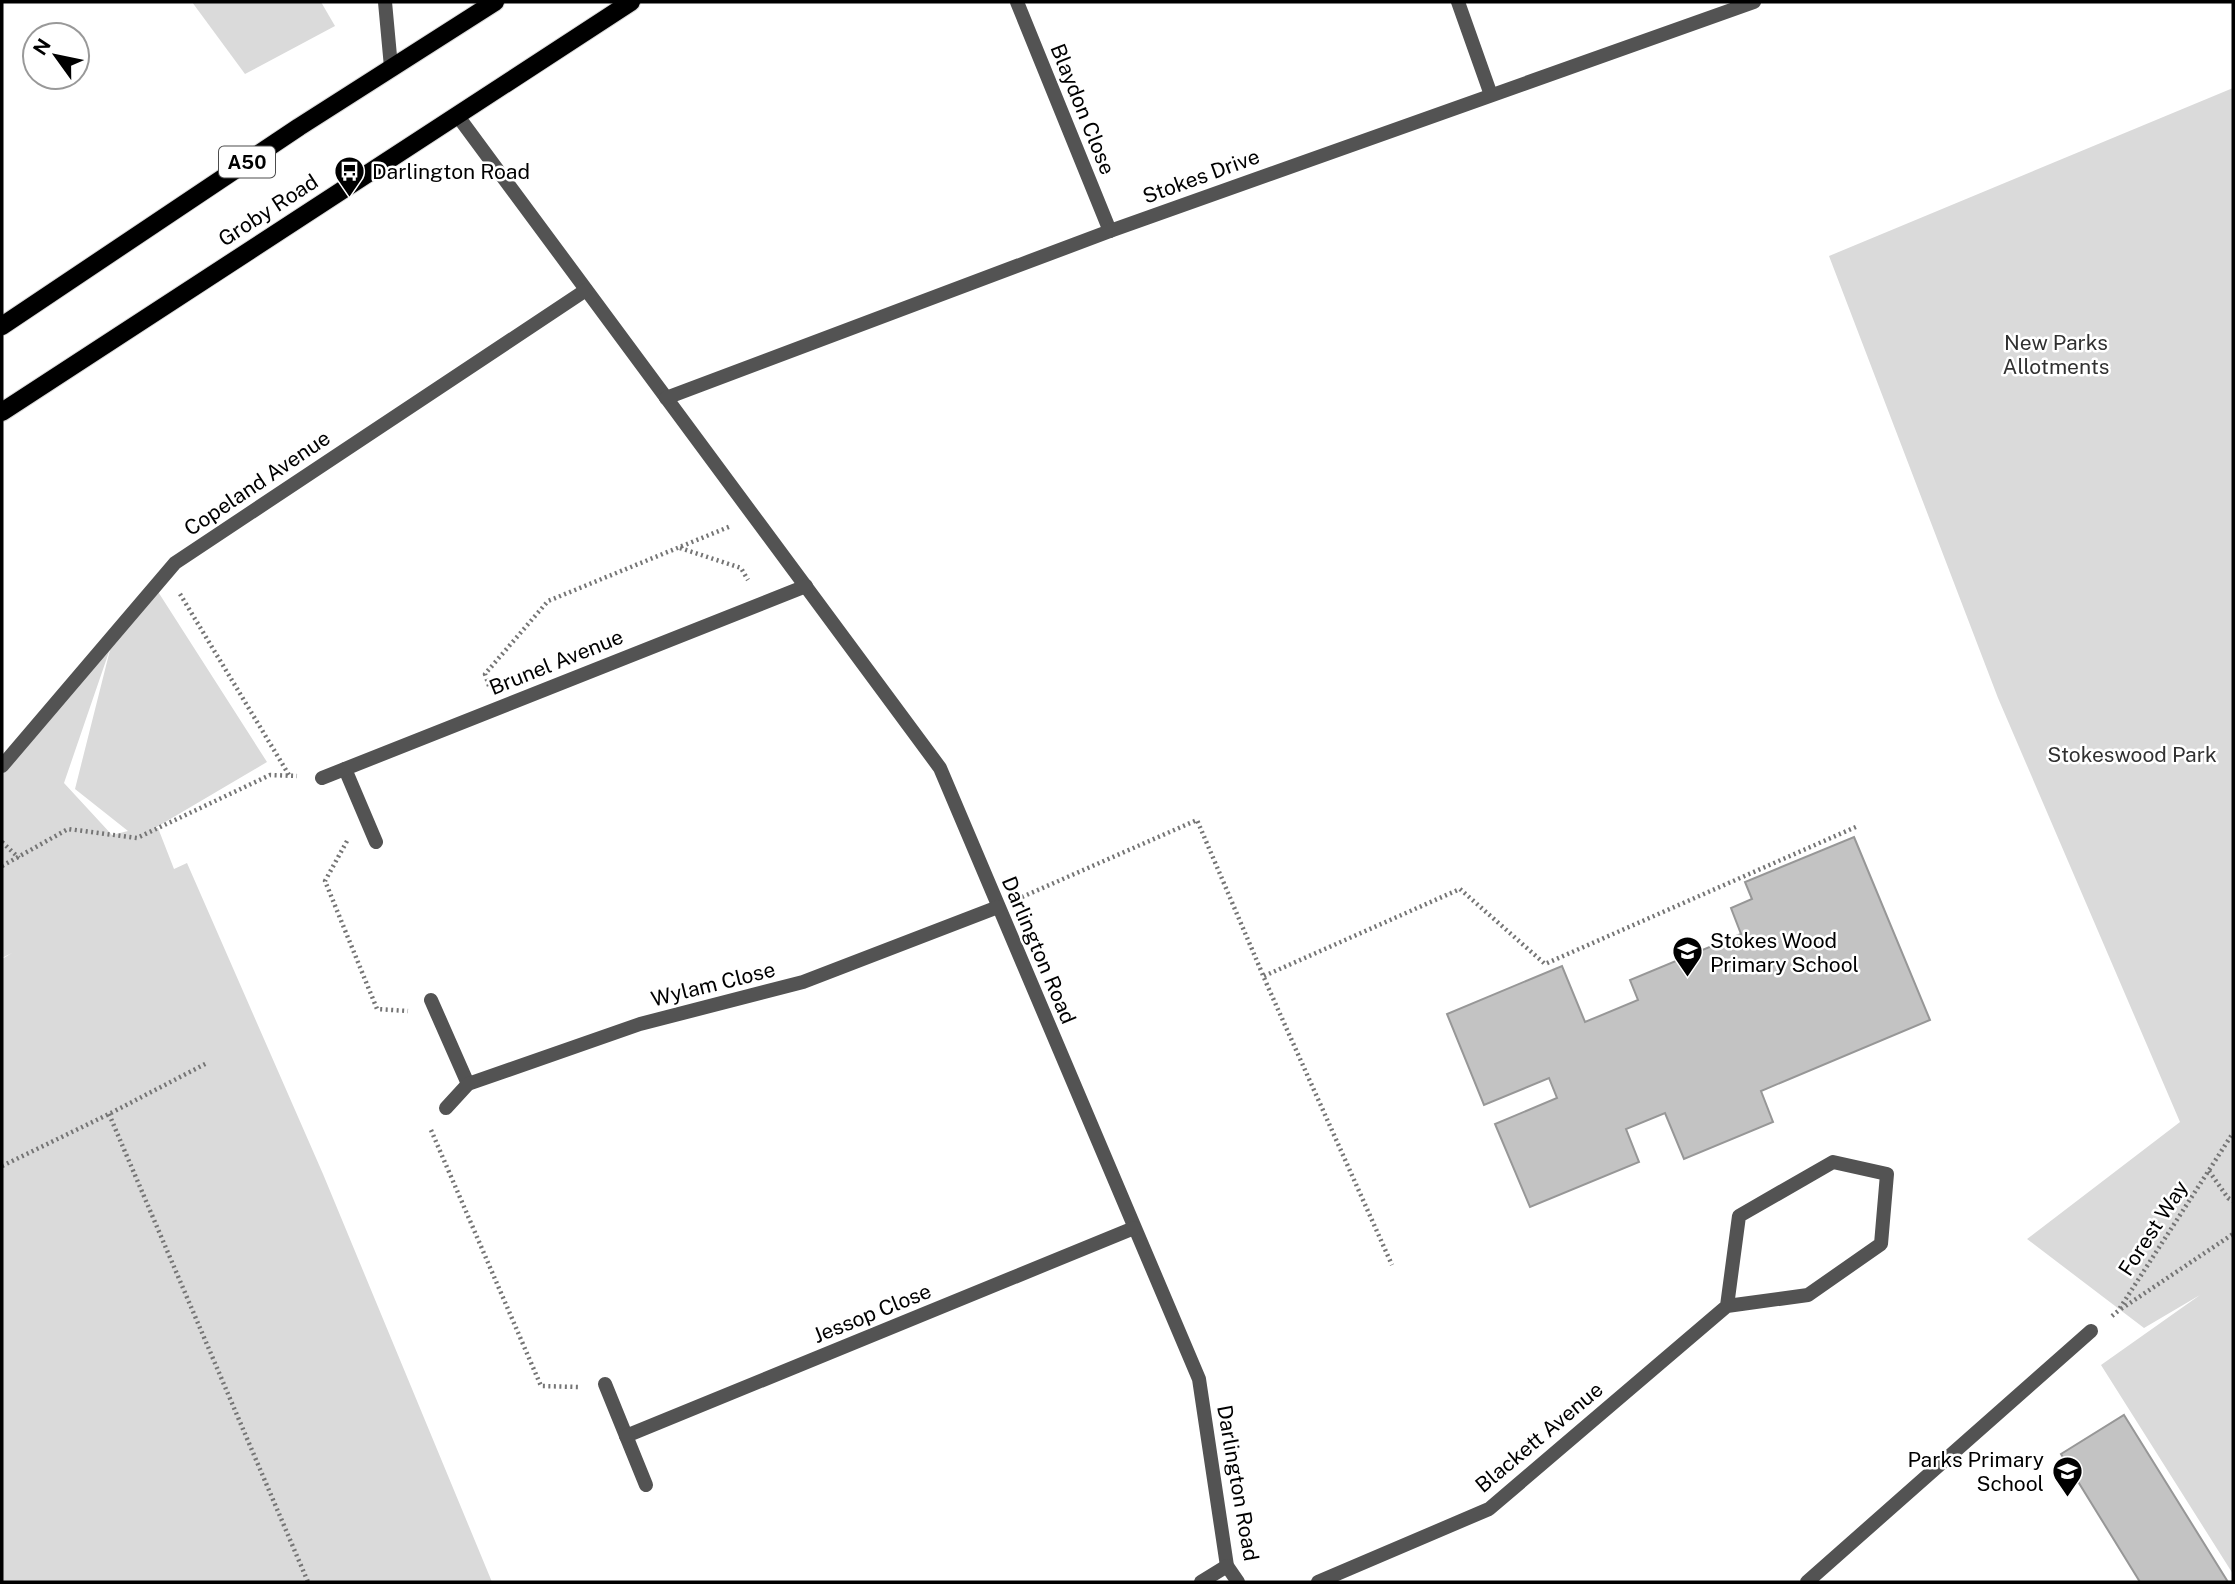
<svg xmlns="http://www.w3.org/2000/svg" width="2235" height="1584" viewBox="0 0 2235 1584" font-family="'Public Sans',sans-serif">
  <rect width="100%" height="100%" fill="#fff"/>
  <!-- green -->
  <g fill="#dadada" fill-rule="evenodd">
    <path d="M192,2H321L335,26L245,74Z"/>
    <path d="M2233,88V1574L2101,1365L2200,1295L2144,1328L2027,1239L2180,1122L1998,698L1829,256Z"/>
    <path d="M155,587L267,762L155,828H158L174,869L187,863L323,1174L492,1582H2V959L12,953L2,958V762ZM111,646L75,789L128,831L112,835L64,783Z"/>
  </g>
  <!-- building -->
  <g fill="#c3c3c3" stroke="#979797" stroke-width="2">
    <path d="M1854,837L1930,1020L1761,1091L1773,1122L1684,1159L1665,1113L1626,1129L1639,1162L1530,1207L1495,1124L1557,1098L1549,1078L1484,1105L1447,1014L1562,966L1585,1022L1638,1000L1630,980L1741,934L1731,908L1752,899L1745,882Z"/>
    <path d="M2124,1415L2228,1582H2140L2061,1454Z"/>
  </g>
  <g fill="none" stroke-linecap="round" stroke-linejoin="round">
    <defs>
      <g id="primary">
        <path d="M2,326L299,127L495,2"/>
        <path d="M2,412L631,2"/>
      </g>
    </defs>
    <!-- primary casing -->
    <use href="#primary" stroke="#dbdbdb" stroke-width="20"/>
    <!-- path -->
    <g stroke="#757575" stroke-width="4.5" stroke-dasharray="2 3.5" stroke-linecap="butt">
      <path d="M680,548L741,568L748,580"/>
      <path d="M180,594L289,775"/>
      <path d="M489,686L485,674L548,601L731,526"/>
      <path d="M347,841L325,881L377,1009L408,1011"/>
      <path d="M2,842L19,858"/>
      <path d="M2,866L68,829L137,838L270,775L297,776"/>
      <path d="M1022,897L1197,820L1268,987L1392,1265"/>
      <path d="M1264,976L1460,889L1545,964L1858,826"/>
      <path d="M109,1114L308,1582"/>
      <path d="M431,1130L541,1386L579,1387"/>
      <path d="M2,1166L109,1114L207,1063"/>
      <path d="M2209,1171L2228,1198L2233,1201"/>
      <path d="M2121,1309L2233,1234"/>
      <path d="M2112,1316L2118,1311L2233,1133"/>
    </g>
    <!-- service -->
    <g stroke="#535353" stroke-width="14">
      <path d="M385,2L391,67"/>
      <path d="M1318,1582L1489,1509L1727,1306L1808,1295L1881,1244L1887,1174L1833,1162L1739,1216L1727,1306"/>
    </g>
    <!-- minor -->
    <g stroke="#535353" stroke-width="14">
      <path d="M1017,2L1110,231"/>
      <path d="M1458,2L1491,95"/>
      <path d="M457,115L940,768L1199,1379L1227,1566L1238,1582"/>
      <path d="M666,398L1110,231L1754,2"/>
      <path d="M2,766L175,563L586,290"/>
      <path d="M345,769L376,842"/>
      <path d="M322,778L806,586"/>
      <path d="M431,1000L468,1084"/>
      <path d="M446,1108L468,1084L640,1024L803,982L998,907"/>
      <path d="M605,1384L646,1485"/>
      <path d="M626,1436L1134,1228"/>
      <path d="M1201,1582L1227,1566"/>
      <path d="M1807,1582L2091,1331"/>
    </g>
    <!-- primary -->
    <use href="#primary" stroke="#000" stroke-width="18"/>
  </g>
  <!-- icons -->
  <defs>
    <symbol id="bus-pin" viewBox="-11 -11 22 30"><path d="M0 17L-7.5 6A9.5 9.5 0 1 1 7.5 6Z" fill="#000" stroke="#fff"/><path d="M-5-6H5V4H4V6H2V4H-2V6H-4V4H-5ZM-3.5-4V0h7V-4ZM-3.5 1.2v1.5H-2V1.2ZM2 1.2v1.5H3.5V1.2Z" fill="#fff"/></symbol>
    <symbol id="school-pin" viewBox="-11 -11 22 30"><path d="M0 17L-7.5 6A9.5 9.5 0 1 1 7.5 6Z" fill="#000" stroke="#fff"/><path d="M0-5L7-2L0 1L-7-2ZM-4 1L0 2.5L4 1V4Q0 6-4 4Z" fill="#fff"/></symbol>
  </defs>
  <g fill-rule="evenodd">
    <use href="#bus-pin" x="332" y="154" width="35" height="47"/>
    <use href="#school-pin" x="1670" y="934" width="35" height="47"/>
    <use href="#school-pin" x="2050" y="1454" width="35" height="47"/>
  </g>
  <g text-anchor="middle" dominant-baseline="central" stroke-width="5" stroke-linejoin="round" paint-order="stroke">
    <!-- shield labels -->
    <rect fill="#fff" stroke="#4c4c4c" stroke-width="2" x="219" y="146.5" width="56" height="31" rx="5"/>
    <g font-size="19" font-weight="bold" fill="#000">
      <text x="247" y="162">A50</text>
    </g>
    <!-- street labels -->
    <g font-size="21" fill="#000" stroke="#fff">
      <text transform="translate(1083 109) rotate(68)">Blaydon Close</text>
      <text transform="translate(1201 176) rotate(-20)">Stokes Drive</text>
      <text transform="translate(268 210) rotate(-33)">Groby Road</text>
      <text transform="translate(257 483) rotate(-34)">Copeland Avenue</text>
      <text transform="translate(556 662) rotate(-22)">Brunel Avenue</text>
      <text transform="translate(1039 950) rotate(67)">Darlington Road</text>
      <text transform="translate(713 984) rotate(-14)">Wylam Close</text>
      <text transform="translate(2153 1228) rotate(-57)">Forest Way</text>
      <text transform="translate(872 1313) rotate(-22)">Jessop Close</text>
      <text transform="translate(1539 1437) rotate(-40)">Blackett Avenue</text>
      <text transform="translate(1238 1483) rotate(80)">Darlington Road</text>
    </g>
    <!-- poi labels -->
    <g font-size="21" fill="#000" stroke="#fff" text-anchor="start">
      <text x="372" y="171">Darlington Road</text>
      <text x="1710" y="940">Stokes Wood<tspan x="1710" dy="24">Primary School</tspan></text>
      <text x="2044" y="1459" text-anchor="end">Parks Primary<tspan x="2044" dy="24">School</tspan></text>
    </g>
    <!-- park labels -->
    <g font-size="21" fill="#313131" stroke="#fff">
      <text x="2056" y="342">New Parks<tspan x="2056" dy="24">Allotments</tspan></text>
      <text x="2132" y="754">Stokeswood Park</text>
    </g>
  </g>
  <!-- border -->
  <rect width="2235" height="1584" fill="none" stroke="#000000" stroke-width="7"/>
  <!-- north arrow -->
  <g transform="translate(56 56) rotate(303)"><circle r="33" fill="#ffffff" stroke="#999999" stroke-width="2"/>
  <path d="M0-5L12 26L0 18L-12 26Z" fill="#000000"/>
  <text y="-10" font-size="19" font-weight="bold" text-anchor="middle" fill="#000000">N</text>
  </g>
</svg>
